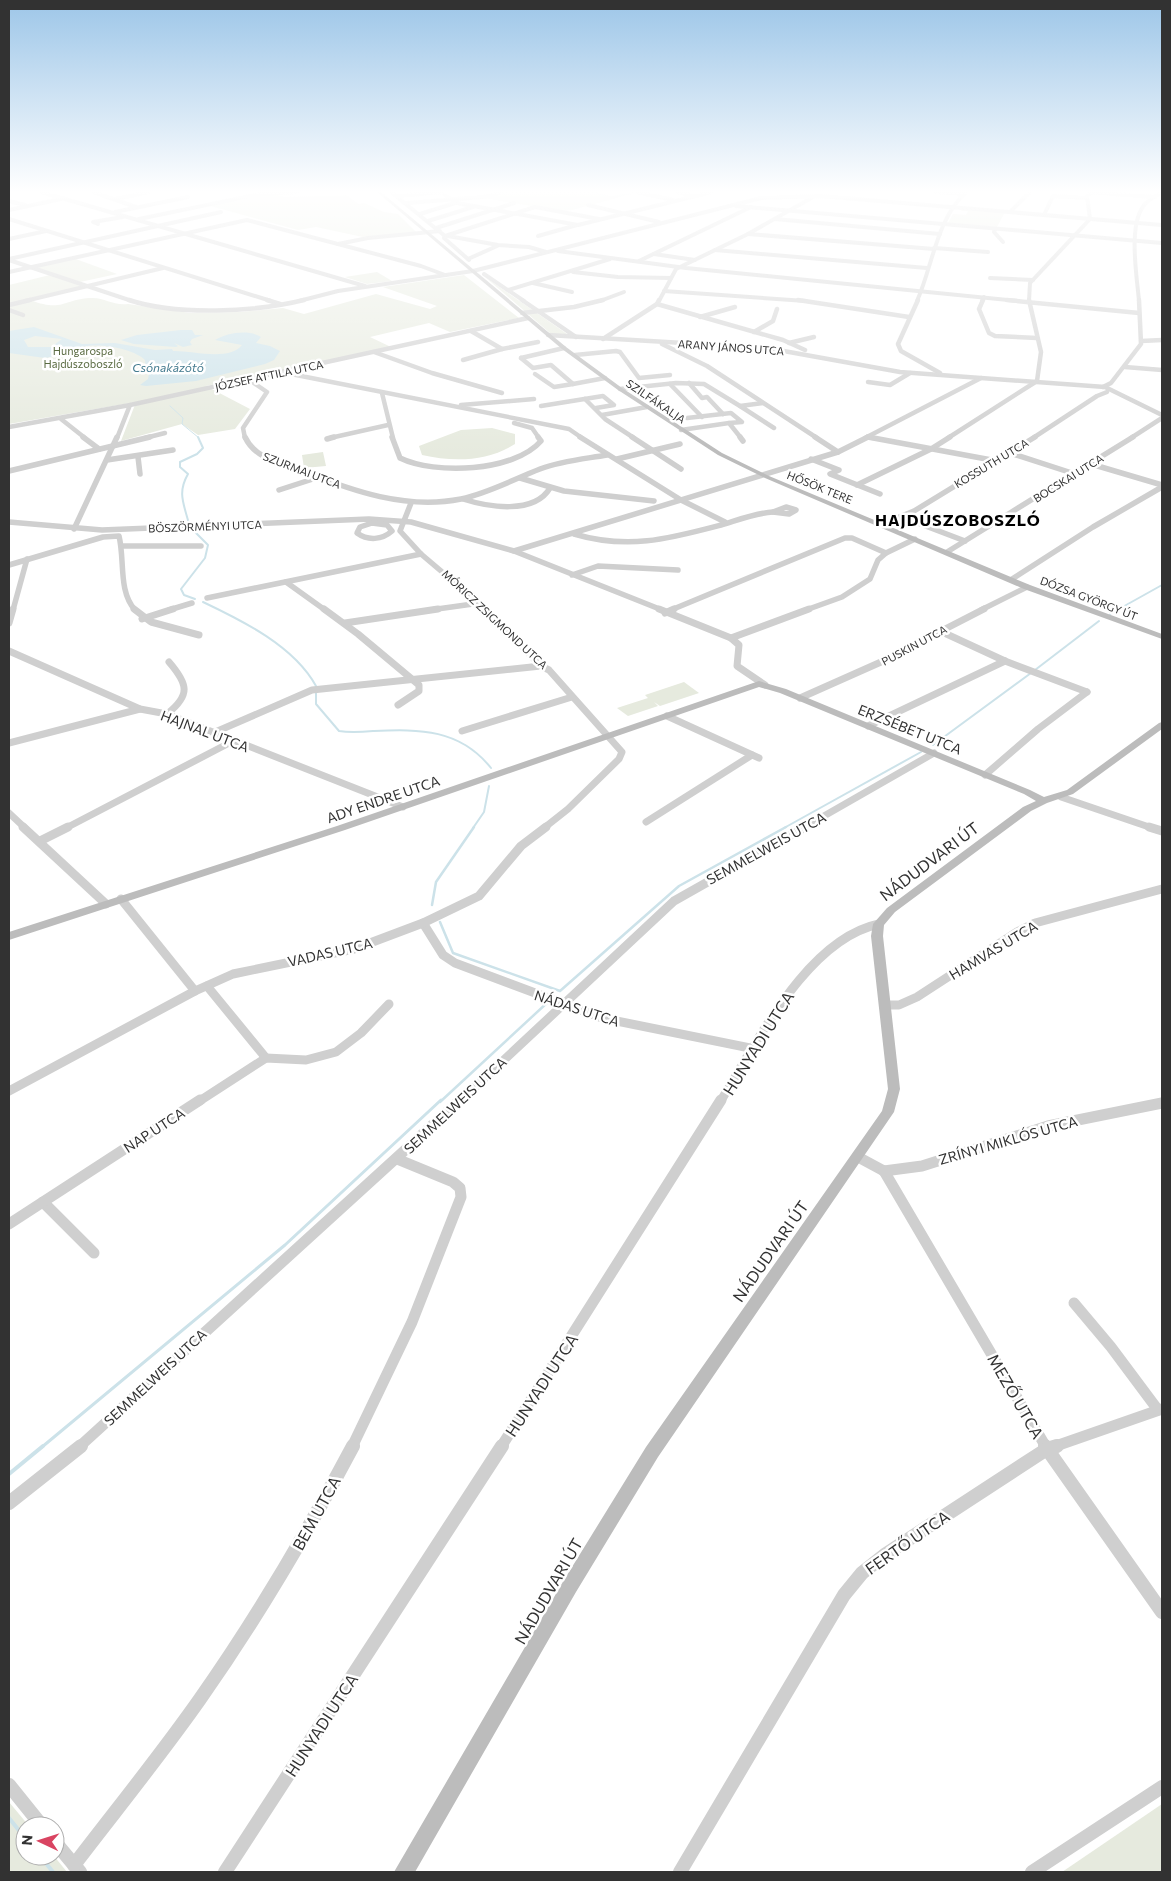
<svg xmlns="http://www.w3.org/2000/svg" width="1171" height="1881" viewBox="0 0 1171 1881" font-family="Commissioner,sans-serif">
  <rect width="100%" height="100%" fill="#fff"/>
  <!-- green -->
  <g fill="#e6eade">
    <path d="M503,192H595L611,196L639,192L572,210L561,211L484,198Z"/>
    <path d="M273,193L285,197L347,195L358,204L364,203L384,212L398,214L416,232L363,237L316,227L298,230L207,205Z"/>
    <path d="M962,209L1005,212L997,227L948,223L953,214L966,215L968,211H961Z"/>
    <path d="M73,258L117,274L80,282L88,286L30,300C64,313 64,298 93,298C105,298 114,306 128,304L190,313L240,312L283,308L304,314L376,294L430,309L437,306L383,287L464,275L519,318L450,332L429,323L370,337L391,347L206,386L250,409L235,429L198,435L182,424L121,441L136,402L9,424V285L50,275L33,268Z"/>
    <path d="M377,272L392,281L367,284L345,277Z"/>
    <path d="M485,277L570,336L551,334Z"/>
    <path d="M492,428L515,434V444C487,462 453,462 422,455L419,446L461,430Z"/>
    <path d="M323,452L326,466L304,468L302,455Z"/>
    <path d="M684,682L699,693L660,706L654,702L658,706L628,716L617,708L648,698L645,695Z"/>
    <path d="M9,1802L29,1826H25V1856H54L67,1872H9Z"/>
    <path d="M1162,1804V1872H1062Z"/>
  </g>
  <!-- water -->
  <g fill="#cce2e9" fill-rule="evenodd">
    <path d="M34,327L82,344L115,343L155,350L172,349L173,351C190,350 229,362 242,345L215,340C227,333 248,329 261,337L256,343L270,346L280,351L274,360L265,364L196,381L146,386L140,385L148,379L149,374L146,369L145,360C133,347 81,338 69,354L45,358L9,353V331ZM35,336L62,339L51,347H28L24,340Z"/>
    <path d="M181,330H192L195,335H203L192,339L190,342L192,345L183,347L174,343L178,346L176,347L134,344L121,340L137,335Z"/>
  </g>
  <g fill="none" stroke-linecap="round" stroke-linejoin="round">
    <!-- stream-far4 -->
    <g stroke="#cce2e9" stroke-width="1">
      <path d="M592,192L610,197"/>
      <path d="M612,197L633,193"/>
      <path d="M170,406L183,418L182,424L199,438"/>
    </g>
    <!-- stream-far3 -->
    <g stroke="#cce2e9" stroke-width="2">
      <path d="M189,524C184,504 177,493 188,474L180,467V462L197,454L203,448L198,437"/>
      <path d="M193,530L208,545L205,558L181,589L184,595L195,599"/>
      <path d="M203,602C243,621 294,646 316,686"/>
      <path d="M1110,614L1162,585"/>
      <path d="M1035,670L1099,621"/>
      <path d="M316,692V704L339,731C351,733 362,732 374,731C420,729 460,729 491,768"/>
      <path d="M933,745L1031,673"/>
      <path d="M473,828L484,812L489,786"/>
      <path d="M784,828L921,752"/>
    </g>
    <!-- stream-far2 -->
    <g stroke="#cce2e9" stroke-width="2.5">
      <path d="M432,905L436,882L474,827"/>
      <path d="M440,922L453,953L560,991L679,886L786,827"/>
      <path d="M440,1102L548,1002"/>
    </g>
    <!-- stream-far1 -->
    <path stroke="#cce2e9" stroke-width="3" d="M42,1447L285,1245L441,1100"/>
    <!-- stream -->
    <g stroke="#cce2e9" stroke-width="4">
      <path d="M9,1474L43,1446"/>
      <path d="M9,1818L25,1838"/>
      <path d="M40,1856L53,1872"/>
    </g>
    <!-- street-far6 -->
    <g stroke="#cfcfcf" stroke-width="4">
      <path d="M41,192L365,286"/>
      <path d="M93,192L136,207"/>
      <path d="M391,192L445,236L535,207L599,219"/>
      <path d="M636,192L673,200"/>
      <path d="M676,192L692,195"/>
      <path d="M936,192L963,194"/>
      <path d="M1088,192L1155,197"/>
      <path d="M397,196L441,192L452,200"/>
      <path d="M115,199L149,192"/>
      <path d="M9,201L25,205"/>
      <path d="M407,203L483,197L502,192"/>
      <path d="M457,203L578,225L712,192"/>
      <path d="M588,205L659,222"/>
      <path d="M736,206L1162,243"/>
      <path d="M9,210L61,199"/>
      <path d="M115,212L188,197"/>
      <path d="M1010,212L1030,192"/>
      <path d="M420,214L455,203"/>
      <path d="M1044,215L1053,196L1087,198"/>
      <path d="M9,219L271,301"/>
      <path d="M139,219L260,194L297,192"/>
      <path d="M775,219L940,234"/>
      <path d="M428,221L473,207"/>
      <path d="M98,224L93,222L123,217"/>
      <path d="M436,228L514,203"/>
      <path d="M995,229L994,232L1003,242"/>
      <path d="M748,234L934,249"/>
      <path d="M445,236L444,238L469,260"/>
      <path d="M448,236L498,245L529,247L546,252"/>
      <path d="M538,236L577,225"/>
      <path d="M9,239L46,231"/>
      <path d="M338,244L368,238L440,231"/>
      <path d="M934,248L988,252"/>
      <path d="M715,250L927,268"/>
      <path d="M558,251L686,268L1019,301"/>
      <path d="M654,254L695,260"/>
      <path d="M9,259L221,212"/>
      <path d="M468,259L497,246"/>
      <path d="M9,260L132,301"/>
      <path d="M639,261L751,207"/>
      <path d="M9,272L247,220L421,266L445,275"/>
      <path d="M573,272L618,277L671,278"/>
      <path d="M484,274L524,301"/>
      <path d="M990,278L1033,280"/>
      <path d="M533,283L572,292"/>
      <path d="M508,290L610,259"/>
      <path d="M664,291L806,301"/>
      <path d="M25,301L163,268"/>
      <path d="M299,301L338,291L473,271L761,198L820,196L1162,225"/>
      <path d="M600,301L624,292"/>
      <path d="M659,301L676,269L748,234L813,197"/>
      <path d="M917,301C933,265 936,220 966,192"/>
      <path d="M982,301L984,297"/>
      <path d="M1029,301L1030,283L1090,219L1087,196L1092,192"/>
      <path d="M1139,301C1137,277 1127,221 1146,203C1150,199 1157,195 1162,192"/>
    </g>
    <!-- street-far5 -->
    <g stroke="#cfcfcf" stroke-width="4.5">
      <path d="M129,300C177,316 255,312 304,300"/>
      <path d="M267,300L280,304"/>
      <path d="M522,300L576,337"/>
      <path d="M798,300L909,317"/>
      <path d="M918,300L898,344L901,351L940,373"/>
      <path d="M983,300L979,309L989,333L995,336L1037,338"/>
      <path d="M1007,300L1139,313"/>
      <path d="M1029,300L1041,352L1037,381"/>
      <path d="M657,304L783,340L805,350"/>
      <path d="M9,305L30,300"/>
      <path d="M9,310L23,315"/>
      <path d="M522,313L574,307L603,300"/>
      <path d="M700,317L735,307"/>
      <path d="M471,331L502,349L538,342"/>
      <path d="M754,332L773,321L777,309"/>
      <path d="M548,335L767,348L900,372L1105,387L1162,415"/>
      <path d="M603,339L657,304L659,300"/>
      <path d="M1141,341L1162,340"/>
      <path d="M789,343L814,337"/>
      <path d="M662,344L707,366L817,438"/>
      <path d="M374,352L432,373L502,393"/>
      <path d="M575,355L616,351L620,352L639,378L670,375"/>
      <path d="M521,358L533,368L551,365L573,384L605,378"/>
      <path d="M521,358L564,348"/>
      <path d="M463,360L502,349"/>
      <path d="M1125,367L1162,370"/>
      <path d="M286,373L569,429L582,438"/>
      <path d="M535,374L554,387L573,384"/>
      <path d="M868,382L890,385L910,373"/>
      <path d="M689,383L702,398L707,397L723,414"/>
      <path d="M670,384L702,417"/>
      <path d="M1103,387L1111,383L1141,344L1139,300"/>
      <path d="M620,389L676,383L704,384L740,406"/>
      <path d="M382,393L393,438"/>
      <path d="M585,399L605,419L634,438"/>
      <path d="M763,403L740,406L774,428"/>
      <path d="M461,405L534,399"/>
      <path d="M541,406L603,396L614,405L596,408"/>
      <path d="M602,415L647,407"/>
      <path d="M687,418L731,413L742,422L729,423"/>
      <path d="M61,419L85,438"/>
      <path d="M514,423L532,428L539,438"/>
      <path d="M9,427L130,405L528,318"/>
      <path d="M681,430L729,423L741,438"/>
      <path d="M868,437L873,438"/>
      <path d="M117,438L130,405"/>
      <path d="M145,438L165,433"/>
      <path d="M245,438L243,428L267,392L248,379"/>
      <path d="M330,438L388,425"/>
      <path d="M865,438L981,378"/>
      <path d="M948,438L1037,381"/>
      <path d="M1033,438L1097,396L1107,392"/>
      <path d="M1131,438L1162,418"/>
    </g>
    <!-- street-far4 -->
    <g stroke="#cfcfcf" stroke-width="5.5">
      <path d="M83,437L99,449"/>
      <path d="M245,437C255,459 282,464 302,471C353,491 406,510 461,499C489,493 514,479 540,469C561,461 584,459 607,455"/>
      <path d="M392,437L400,458C435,475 514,472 541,441L538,437"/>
      <path d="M580,437L681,500L725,522"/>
      <path d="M632,437L681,469"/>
      <path d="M740,437L743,441"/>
      <path d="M815,437L838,452"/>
      <path d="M868,437L997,461"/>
      <path d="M327,439L334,437"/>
      <path d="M1010,453L1075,474"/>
      <path d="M138,457L140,474"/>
      <path d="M617,459L680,444"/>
      <path d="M811,459L839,470L830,474L880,494"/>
      <path d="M107,460L173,450"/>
      <path d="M1091,464L1162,485"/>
      <path d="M9,471L150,437"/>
      <path d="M520,478L564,491L654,501"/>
      <path d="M857,485L931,449L950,437"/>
      <path d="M279,490L319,477"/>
      <path d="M463,499C488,507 534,515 550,488"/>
      <path d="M411,503L400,531L421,554L487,610"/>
      <path d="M786,507L796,510L789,514L773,512Z"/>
      <path d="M902,517L965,541"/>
      <path d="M9,522L102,530L369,519L411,522L514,551L662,610"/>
      <path d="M372,523L387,525L392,531C382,540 368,541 357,533L360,527Z"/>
      <path d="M882,524L914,511L1035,437"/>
      <path d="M74,529L117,437"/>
      <path d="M574,534C628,550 668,539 721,525C738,520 756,513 773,512"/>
      <path d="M121,546H201"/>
      <path d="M514,551L838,452L868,437"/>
      <path d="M947,552L1133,437"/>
      <path d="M9,565L103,537L119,536C125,560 118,591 135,610"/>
      <path d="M572,575L598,566L678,570"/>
      <path d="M1012,579L1093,527L1162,487"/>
      <path d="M286,582L325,610"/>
      <path d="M207,598L421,554"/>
      <path d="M13,610L27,559"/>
      <path d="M169,610L192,603"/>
      <path d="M430,610L480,603"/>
      <path d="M671,610L845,538H852L886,553"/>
      <path d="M806,610L842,597L870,579L878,560L886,553L915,539"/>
      <path d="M981,610L1027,587"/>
    </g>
    <!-- street-far3 -->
    <g stroke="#cfcfcf" stroke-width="7">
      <path d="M134,609L151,622L199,635"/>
      <path d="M324,609L358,634L419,685V691L398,705"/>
      <path d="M486,609L541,666L549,670L622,752L619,759L568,809L544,828"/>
      <path d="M659,609L731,638L739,645L737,666L765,685"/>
      <path d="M665,613L674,609"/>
      <path d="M142,619L173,609"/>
      <path d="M9,623L13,609"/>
      <path d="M345,623L438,609"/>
      <path d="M940,631L1005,661L1087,692"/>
      <path d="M731,638L809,609"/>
      <path d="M9,651L140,709L167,714L403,807"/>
      <path d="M800,698L881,662L984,609"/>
      <path d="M167,714C191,695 188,684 169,662"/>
      <path d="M667,716L759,758"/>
      <path d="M868,726L1005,661"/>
      <path d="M462,731L572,697"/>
      <path d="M213,733L312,690L541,666"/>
      <path d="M9,743L140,709"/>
      <path d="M985,775L1038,729L1087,692"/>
      <path d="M1061,797L1152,828"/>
      <path d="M9,813L25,828"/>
      <path d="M646,822L752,755"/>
      <path d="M66,828L233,741"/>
      <path d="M803,828L934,753"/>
    </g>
    <!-- street-far2 -->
    <g stroke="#cfcfcf" stroke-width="9">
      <path d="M23,827L106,904"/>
      <path d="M1149,827L1162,831"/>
      <path d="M40,841L68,827"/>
      <path d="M121,899L195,991"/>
      <path d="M423,923L443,955L455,963L602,1018L755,1049"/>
      <path d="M207,986L266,1058"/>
      <path d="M886,1005H899L917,997L1017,932L1035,923L1162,889"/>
      <path d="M9,1091L195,991L233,974L354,949L423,923L479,896L521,846L546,827"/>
      <path d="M198,1102L266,1058L306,1060L336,1052L361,1033L389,1004"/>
      <path d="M459,1102L674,901L805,827"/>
      <path d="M720,1102C757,1043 807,939 879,924"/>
    </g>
    <!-- street-far1 -->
    <g stroke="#cfcfcf" stroke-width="11">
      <path d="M858,1157L884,1171"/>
      <path d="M884,1171L1046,1447"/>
      <path d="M884,1171L922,1166L1048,1126L1162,1103"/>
      <path d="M43,1202L94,1253"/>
      <path d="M9,1224L200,1100"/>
      <path d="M1074,1303L1111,1347L1158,1410"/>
      <path d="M79,1447L460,1100"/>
      <path d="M352,1447L412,1322L461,1197L460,1188L453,1182L397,1159"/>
      <path d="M501,1447L721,1100"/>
      <path d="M1053,1447L1162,1409"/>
    </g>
    <!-- street -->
    <g stroke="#cfcfcf" stroke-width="14">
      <path d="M1045,1446L1162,1612"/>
      <path d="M9,1503L81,1446"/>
      <path d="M9,1785L42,1826"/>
      <path d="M55,1842L80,1872"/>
      <path d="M74,1865C116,1810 160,1756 200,1699C257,1618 307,1533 353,1446"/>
      <path d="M225,1872L502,1446"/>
      <path d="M680,1872L844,1595L862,1573L886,1554L1047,1449L1057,1446"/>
      <path d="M1032,1872L1162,1787"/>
    </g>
    <!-- secondary -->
    <g fill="#bcbcbc" fill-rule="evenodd">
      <path d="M377,192H381L566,347L622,388L722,453L769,476L1030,585L1162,634V639L1024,589L765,478L718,455L618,390L562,349Z"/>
      <path d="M759,681L786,689L1030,790L1044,797L1067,790L1159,723L1162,722V729L1073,794L1047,803L1031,811L895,912L884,925L883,936L900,1089L894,1112L658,1457L576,1592L415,1872H394L564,1580L646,1447L882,1111L888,1089L871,936L873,924L887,908L1023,807L1036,801L1024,794L780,693L759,687L345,830L9,940V932L337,826Z"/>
    </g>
  </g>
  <!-- sky -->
  <linearGradient id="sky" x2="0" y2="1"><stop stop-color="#9dc6e8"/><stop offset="0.42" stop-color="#fff"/><stop offset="1" stop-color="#fff" stop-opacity="0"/></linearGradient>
  <rect width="1171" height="455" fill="url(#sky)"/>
  <g text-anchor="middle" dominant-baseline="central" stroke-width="5" stroke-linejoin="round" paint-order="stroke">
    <!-- far-street labels -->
    <g font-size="11" fill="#323232" stroke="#fff">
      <text transform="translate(731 347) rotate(4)">ARANY JÁNOS UTCA</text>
      <text transform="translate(269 375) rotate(-12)">JÓZSEF ATTILA UTCA</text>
      <text transform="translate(656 401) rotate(34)">SZILFÁKALJA</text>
      <text transform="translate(991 463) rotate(-31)">KOSSUTH UTCA</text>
      <text transform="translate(302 470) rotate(21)">SZURMAI UTCA</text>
      <text transform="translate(1068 478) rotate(-32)">BOCSKAI UTCA</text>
      <text transform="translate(820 487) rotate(22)">HŐSÖK TERE</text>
      <text transform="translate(205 526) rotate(-2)">BÖSZÖRMÉNYI UTCA</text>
      <text transform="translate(1089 598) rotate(21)">DÓZSA GYÖRGY ÚT</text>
      <text transform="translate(495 619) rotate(43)">MÓRICZ ZSIGMOND UTCA</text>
      <text transform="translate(914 645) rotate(-28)">PUSKIN UTCA</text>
    </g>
    <!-- far-park labels -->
    <g font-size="11" fill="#5a6b42" stroke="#fff">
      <text x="83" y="350">Hungarospa<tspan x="83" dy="13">Hajdúszoboszló</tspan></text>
    </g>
    <!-- far-water labels -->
    <g font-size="12" font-style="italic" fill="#457b8f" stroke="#fff">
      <text x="168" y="367">Csónakázótó</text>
    </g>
    <!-- street labels -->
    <g font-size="14" fill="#323232" stroke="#fff">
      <text transform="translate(910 729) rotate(22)">ERZSÉBET UTCA</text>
      <text transform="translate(205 731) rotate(21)">HAJNAL UTCA</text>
      <text transform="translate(383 799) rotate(-19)">ADY ENDRE UTCA</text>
      <text transform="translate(766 848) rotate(-29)">SEMMELWEIS UTCA</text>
      <text transform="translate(993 950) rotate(-31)">HAMVAS UTCA</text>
      <text transform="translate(330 952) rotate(-13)">VADAS UTCA</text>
      <text transform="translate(577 1008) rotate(18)">NÁDAS UTCA</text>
      <text transform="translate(455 1105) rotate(-43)">SEMMELWEIS UTCA</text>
      <text transform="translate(154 1130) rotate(-33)">NAP UTCA</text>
      <text transform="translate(1008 1140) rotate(-16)">ZRÍNYI MIKLÓS UTCA</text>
      <text transform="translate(155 1377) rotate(-43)">SEMMELWEIS UTCA</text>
    </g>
    <!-- far-district labels -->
    <g font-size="16" font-weight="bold" letter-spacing="1" fill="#000" stroke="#fff">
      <text x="958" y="519">HAJDÚSZOBOSZLÓ</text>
    </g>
    <!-- near-street labels -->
    <g font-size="16" fill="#323232" stroke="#fff">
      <text transform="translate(929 861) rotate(-37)">NÁDUDVARI ÚT</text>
      <text transform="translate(758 1043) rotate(-58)">HUNYADI UTCA</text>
      <text transform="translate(770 1251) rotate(-55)">NÁDUDVARI ÚT</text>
      <text transform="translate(541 1385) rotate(-57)">HUNYADI UTCA</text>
      <text transform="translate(1016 1396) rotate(60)">MEZŐ UTCA</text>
      <text transform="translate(316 1513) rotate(-61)">BEM UTCA</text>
      <text transform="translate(907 1542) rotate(-35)">FERTŐ UTCA</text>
      <text transform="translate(548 1591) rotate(-60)">NÁDUDVARI ÚT</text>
      <text transform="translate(321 1725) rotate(-57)">HUNYADI UTCA</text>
    </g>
  </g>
  <!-- border -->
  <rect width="1171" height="1881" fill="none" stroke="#323232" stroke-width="20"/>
  <!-- north arrow -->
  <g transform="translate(40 1841) rotate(274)"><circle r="24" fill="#ffffff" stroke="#adadad"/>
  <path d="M0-4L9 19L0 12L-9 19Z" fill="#d94461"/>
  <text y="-8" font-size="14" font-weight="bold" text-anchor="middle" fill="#323232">N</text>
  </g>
</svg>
